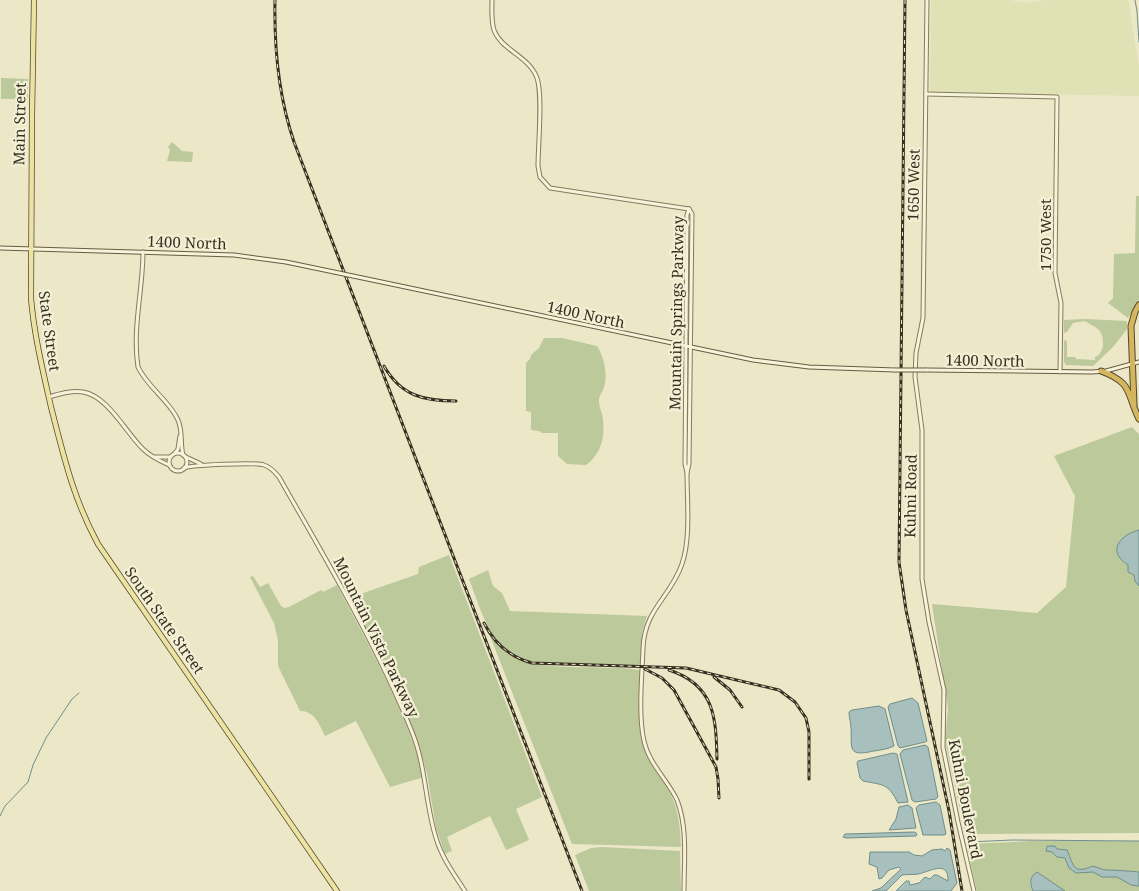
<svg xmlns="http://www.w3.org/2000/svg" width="1139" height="891" viewBox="0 0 1139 891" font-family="'Noto Serif',serif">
  <rect width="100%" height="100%" fill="#ece7c7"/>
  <!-- farmland -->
  <path fill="#e0e1b5" d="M931,0H1010L1026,3L1046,0H1127L1129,2L1132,25L1139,65V96L930,92Z"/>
  <!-- green -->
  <g fill="#bcc99b">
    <path d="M1,78L28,79V99H1Z"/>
    <path d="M172,142L182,151L193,152L192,162L167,161L170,150L168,147Z"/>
    <path d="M1136,196H1139V300L1128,318L1108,303L1113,298L1114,254L1135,253Z"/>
    <path d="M1085,319L1127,321V329L1113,347L1093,366L1066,365L1064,362V340L1067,341V357H1075L1076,359L1095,360V357C1105,354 1105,337 1099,330C1095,326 1089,324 1085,321L1073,323L1067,332L1064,333V320Z"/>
    <path d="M544,338H562L597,346C604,356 608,375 604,387C602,393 599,395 599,401C599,408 603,414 603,420C605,438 601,454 586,465L567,464L558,456V433H542L539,431L531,430V412L526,411V363L530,359L531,355L539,348Z"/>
    <path d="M1132,427L1139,434V833L965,834L945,740L948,709L932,604L1037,613L1066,587L1075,496L1054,456Z"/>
    <path d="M449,555L542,797L516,809L529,840L506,850L490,816L447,837L452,851L445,854L436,828L427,774L418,742L393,684L349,598L418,574L419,567Z"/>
    <path d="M488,570L493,586L502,593L510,611L647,616L642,633L641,664L635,666L539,663C491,654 484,618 469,579Z"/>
    <path d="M253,576L260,587L268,583L281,606L284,608L289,607L321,590L323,592L337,585C357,623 378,661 396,701C407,726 417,750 423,777L421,778L390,787L356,721L325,736C319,724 315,711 300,711L278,666V640L274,623L250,577Z"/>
    <path d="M490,636C496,642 502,650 510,655C538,673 604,664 639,670L641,672C640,696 636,725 644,748C649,764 659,775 667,788C679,807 680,826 681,847L572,844Z"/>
    <path d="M1032,841H1139V891H977L966,844Z"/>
    <path d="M602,847L680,851L681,891H589L575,855L591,848Z"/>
  </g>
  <!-- water -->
  <g fill="#a8c0bd" stroke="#6f8e8c">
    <path d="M1139,530V586L1135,581L1134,575L1128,572V565C1106,551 1120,535 1139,530Z"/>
    <path d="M912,698L918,703L927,741L925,742L900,748L898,746L888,707L890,704Z"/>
    <path d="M879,706L885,709L894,746C888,749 881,750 874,751C847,757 852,749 851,728C851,723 849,718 849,712L852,710Z"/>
    <path d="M925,745L928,747L938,797L936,799L915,802L912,800L900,754L903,750Z"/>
    <path d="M893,753L897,754L908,802L898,803C888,783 883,785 863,781L860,778L857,763L858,761Z"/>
    <path d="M936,802L940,805L946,834L944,835H923L916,808L919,805Z"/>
    <path d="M908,805L912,808L916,828L889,830L896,819L899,807Z"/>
    <path d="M915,832L917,834L916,836L846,838L843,837L845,834Z"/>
    <path d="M1047,846H1055L1057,849L1067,850C1074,865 1072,875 1093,866C1097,867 1102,870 1106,870C1117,870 1127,871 1139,872V886L1131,885L1117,877H1102L1093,872L1076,873L1069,868L1065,858L1057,857L1052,852L1046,851Z"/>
    <path d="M947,848L950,850L957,883L951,891H896L906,881H909L910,885L919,883L925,877L930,879L934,875H937L948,881C949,859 929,872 918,874C913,875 907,874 902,875L886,891H872L881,888L901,869L899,867L889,870L882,878L879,879L877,867L869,864L870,852H909L914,855L922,856L932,850L942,849L945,851Z"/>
    <path d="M1037,872L1065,891H1033C1030,883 1029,877 1037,872Z"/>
  </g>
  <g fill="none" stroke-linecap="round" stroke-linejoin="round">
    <!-- stream -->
    <g stroke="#6f8e8c" stroke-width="1">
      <path d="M1135,0L1137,11L1139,42"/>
      <path d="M0,816L5,806L28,782L33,765L46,738L72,699L79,693"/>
      <path d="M968,842L1012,840L1139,841"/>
    </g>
    <defs>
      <g id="tertiary">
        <path d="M492,0C492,10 491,20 494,30C501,50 529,56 537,78C543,95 538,146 538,166L540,177L550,188L689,209"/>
        <path d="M927,0L923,318L916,353L915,377L922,430V579L929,622L944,690L943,747L958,822L974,891"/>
        <path d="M926,94L1057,97L1055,273L1061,303L1060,372"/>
        <path d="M143,252C143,290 132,329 138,367C148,388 169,400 178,420C183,431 180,444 183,455"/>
        <path d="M49,397C59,394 72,390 83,392C108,396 126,433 143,449C151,457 160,461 169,465"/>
        <path d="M175,453L178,449L180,436"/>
        <circle cx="178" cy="462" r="9"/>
        <path d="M154,457H170"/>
        <path d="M186,457L201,464"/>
        <path d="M184,468C191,465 256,462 264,465C270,467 275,472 279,477C326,560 376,643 412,732C426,766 425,803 436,838C442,858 454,874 465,891"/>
        <path d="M687,473L685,464L687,215L689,209"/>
        <path d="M684,891C684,862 688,828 677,800C667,779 649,764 644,741C638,715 642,676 643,649C644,609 671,597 682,564C691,538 687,501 687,473L689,464L692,214L689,209"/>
      </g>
      <g id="secondary">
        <path d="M0,248L234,255L286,262L334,272"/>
        <path d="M353,276L753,360L809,367L895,370"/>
        <path d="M926,370L1092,372L1106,371L1139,362"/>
      </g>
      <path id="primary" d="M34,0L32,116L31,298C34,335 43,371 51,407C64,457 73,498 98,544L337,891"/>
      <g id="motorway">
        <path d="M1101,371C1133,383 1126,392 1139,419"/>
        <path d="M1134,405L1131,326L1135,312L1139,305"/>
      </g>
    </defs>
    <!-- tertiary casing -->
    <use href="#tertiary" stroke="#867a5e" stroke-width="5"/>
    <!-- secondary casing -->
    <use href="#secondary" stroke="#685b41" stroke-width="5"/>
    <!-- primary casing -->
    <use href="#primary" stroke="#544831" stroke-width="6"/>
    <!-- motorway casing -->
    <use href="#motorway" stroke="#544831" stroke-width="7"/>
    <!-- tertiary -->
    <use href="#tertiary" stroke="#f7f3da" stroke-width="3"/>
    <!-- secondary -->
    <use href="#secondary" stroke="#f7f3da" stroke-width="3"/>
    <!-- primary -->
    <use href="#primary" stroke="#ece2a2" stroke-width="4.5"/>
    <!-- motorway -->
    <use href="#motorway" stroke="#d4b65e" stroke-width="5"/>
    <defs>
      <g id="rail">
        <path d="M275,0C274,49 278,95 294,142L582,891"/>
        <path d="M905,0L899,562L906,610L949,811L962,891"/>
        <path d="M384,366C401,396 424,401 456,401"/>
        <path d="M484,623C494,643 510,657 532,663L686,668L779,690L795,702L806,718L809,732V779"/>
        <path d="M645,669L662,678L674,690L716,767L718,779L719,798"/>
        <path d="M669,670C715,685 716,718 717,759"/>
        <path d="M714,677L730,690L742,707"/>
      </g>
    </defs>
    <!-- rail casing -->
    <use href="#rail" stroke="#373020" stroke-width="3"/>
    <!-- rail -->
    <use href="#rail" stroke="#f3f0d6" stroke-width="1" stroke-dasharray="4" stroke-linecap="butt"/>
    <defs>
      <g id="secondary-bridge">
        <path d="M334,272L353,276"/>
        <path d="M895,370H926"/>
      </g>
    </defs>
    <!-- secondary-bridge casing -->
    <use href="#secondary-bridge" stroke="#685b41" stroke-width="5" stroke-linecap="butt"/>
    <!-- secondary-bridge -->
    <use href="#secondary-bridge" stroke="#f7f3da" stroke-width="3"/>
  </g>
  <g text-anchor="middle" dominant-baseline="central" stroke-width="4.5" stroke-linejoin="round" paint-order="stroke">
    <!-- street labels -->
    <g font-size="15" fill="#373020" stroke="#f3f0d6">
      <text transform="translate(19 124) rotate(-89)">Main Street</text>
      <text transform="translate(913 185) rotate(-89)">1650 West</text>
      <text transform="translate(1045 235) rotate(-90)">1750 West</text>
      <text transform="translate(187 242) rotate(2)">1400 North</text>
      <text transform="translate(676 313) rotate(-89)">Mountain Springs Parkway</text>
      <text transform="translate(586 314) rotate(12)">1400 North</text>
      <text transform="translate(50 331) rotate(82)">State Street</text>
      <text transform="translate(985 360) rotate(1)">1400 North</text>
      <text transform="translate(910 496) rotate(-89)">Kuhni Road</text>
      <text transform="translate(165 620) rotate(55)">South State Street</text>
      <text transform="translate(377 637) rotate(64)">Mountain Vista Parkway</text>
      <text transform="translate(966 799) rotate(79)">Kuhni Boulevard</text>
    </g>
  </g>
</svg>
